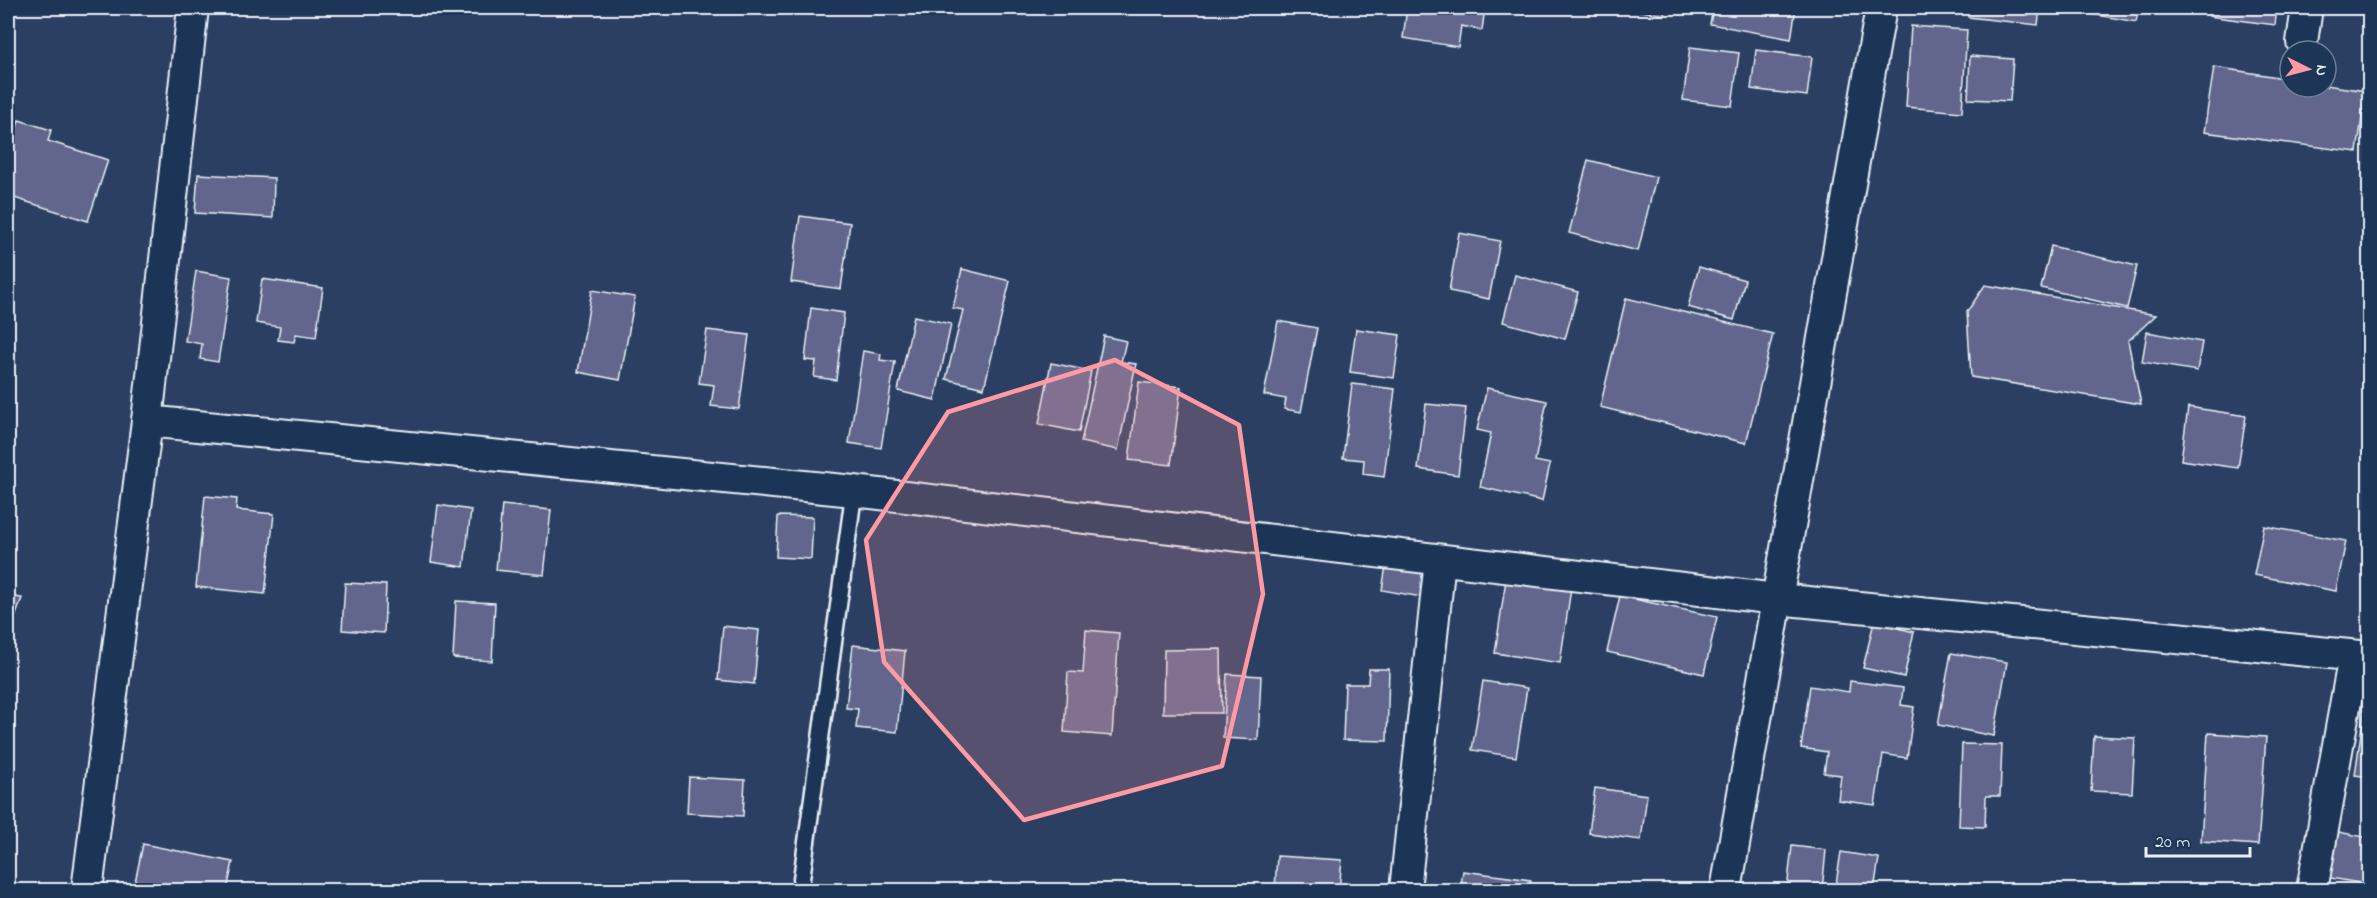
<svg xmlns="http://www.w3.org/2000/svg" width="2377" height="898" viewBox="0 0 2377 898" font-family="'Indie Flower',sans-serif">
  <rect width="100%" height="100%" fill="#2b3f62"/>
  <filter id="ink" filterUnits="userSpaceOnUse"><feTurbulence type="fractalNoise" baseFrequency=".0167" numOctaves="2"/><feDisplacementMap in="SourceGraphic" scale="12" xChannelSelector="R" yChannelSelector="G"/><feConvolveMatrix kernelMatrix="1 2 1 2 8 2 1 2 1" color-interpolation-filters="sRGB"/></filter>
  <g filter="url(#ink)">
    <!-- building -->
    <g fill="#62668c" stroke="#e8f1f8" stroke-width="1.5">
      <path d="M1407,8H1485L1482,30L1461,26L1458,47L1403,38Z"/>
      <path d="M1624,8H1665L1664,15Z"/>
      <path d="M1713,8H1796L1791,39L1710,24Z"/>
      <path d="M1969,8H2040L2038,25L1968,17Z"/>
      <path d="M2075,8H2139L2136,22L2074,11Z"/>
      <path d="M2210,8H2277L2275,25L2209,16Z"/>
      <path d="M1911,26L1967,30L1962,112L1906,107Z"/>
      <path d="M1690,47L1739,53L1732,106L1683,100Z"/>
      <path d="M1756,50L1812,57L1807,96L1751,89Z"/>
      <path d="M1970,56L2013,59L2010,101L1968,99Z"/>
      <path d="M2214,67L2290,79V87H2326V85L2366,91L2357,152L2204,132Z"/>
      <path d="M19,120L51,130L48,141L108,160L88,221L8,196V155Z"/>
      <path d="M1588,160L1656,177L1638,251L1569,233Z"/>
      <path d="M198,174L274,178L273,218L195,213Z"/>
      <path d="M800,216L850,223L841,289L791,282Z"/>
      <path d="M1459,233L1500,241L1489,299L1449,291Z"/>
      <path d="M2051,246L2137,266L2127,308L2041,288Z"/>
      <path d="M1699,267L1745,280L1734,320L1688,307Z"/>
      <path d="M962,269L1010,281L984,388L946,379L963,310L953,308Z"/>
      <path d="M196,271L231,277L218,362L200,359L202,344L185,341Z"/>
      <path d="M1515,275L1578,292L1565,339L1503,322Z"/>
      <path d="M262,279L323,288L316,337L296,334L294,342L278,340L280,327L256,323Z"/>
      <path d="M1985,285L2156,315L2128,341L2141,404L1971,377L1967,312Z"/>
      <path d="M592,290L635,297L620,380L578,372Z"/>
      <path d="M1626,298L1773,334L1746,443L1600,407Z"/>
      <path d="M811,308L844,313L836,380L814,377L816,361L805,360Z"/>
      <path d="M914,316L951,324L935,400L898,391Z"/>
      <path d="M1278,321L1317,328L1301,412L1284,409L1286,399L1264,395Z"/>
      <path d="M1356,329L1400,335L1394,378L1350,372Z"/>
      <path d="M707,330L749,335L739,409L711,406L714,385L699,383Z"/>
      <path d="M2147,332L2202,342L2197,371L2142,362Z"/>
      <path d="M1104,336L1126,341L1121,362L1136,364L1118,450L1081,442Z"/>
      <path d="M863,351L881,354L880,360L895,362L881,448L849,443Z"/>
      <path d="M1051,363L1091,371L1079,432L1039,424Z"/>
      <path d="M1139,382L1181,387L1171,465L1129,460Z"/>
      <path d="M1352,384L1395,389L1384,477L1363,474L1364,460L1343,458Z"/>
      <path d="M1487,388L1547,401L1535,461L1550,464L1542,501L1480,487L1491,433L1477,430Z"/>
      <path d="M1426,404L1466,408L1458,475L1418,469Z"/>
      <path d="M2188,407L2246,416L2238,468L2181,460Z"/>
      <path d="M205,496L237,499L236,510L274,514L265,594L196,587Z"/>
      <path d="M438,505L471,510L464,567L431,562Z"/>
      <path d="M502,505L551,510L544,575L496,570Z"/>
      <path d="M778,516L813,517L811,559L776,557Z"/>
      <path d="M2264,526L2346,541L2336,591L2254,575Z"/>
      <path d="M1387,560L1426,567L1421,597L1382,590Z"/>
      <path d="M1506,579L1571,588L1560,663L1495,653Z"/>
      <path d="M345,583L386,585L384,633L342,630Z"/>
      <path d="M8,596L22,598L11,629L8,664Z"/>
      <path d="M1620,596L1717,617L1704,674L1607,652Z"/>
      <path d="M456,601L495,603L492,661L453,658Z"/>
      <path d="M1874,622L1914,632L1904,677L1863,668Z"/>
      <path d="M723,626L759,630L754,684L718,680Z"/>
      <path d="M1086,630L1119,633L1112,736L1064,732L1068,672L1083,673Z"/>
      <path d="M853,645L905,651L897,732L856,728L858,709L846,708Z"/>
      <path d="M1221,649L1222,713H1163L1164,650Z"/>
      <path d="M1951,653L2007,662L1994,736L1938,725Z"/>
      <path d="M1369,669H1389L1387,741L1343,740L1345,684H1368Z"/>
      <path d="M1227,674L1261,676L1258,740L1223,738Z"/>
      <path d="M1483,681L1527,688L1516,757L1472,750Z"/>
      <path d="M1850,681L1903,688L1901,705L1914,707L1907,758L1883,754L1875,805L1838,800L1841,775L1824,773L1827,752L1801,748L1810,686L1849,692Z"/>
      <path d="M2364,712H2370V777L2355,775Z"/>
      <path d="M2208,733L2266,737L2258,845L2201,841Z"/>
      <path d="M2094,736L2135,738L2132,793L2091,791Z"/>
      <path d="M1962,744L2002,745L2000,796H1986L1985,827L1959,826Z"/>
      <path d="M689,777L745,780L743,816L687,813Z"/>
      <path d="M1595,788L1647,795L1641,840L1589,833Z"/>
      <path d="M2328,830L2370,838V885L2320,876Z"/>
      <path d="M143,844L233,862L227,890H150L134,887Z"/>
      <path d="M1792,846L1826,850L1822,890H1787Z"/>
      <path d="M1841,852L1879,858L1874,890H1835Z"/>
      <path d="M1277,856L1342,860L1339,890L1275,889Z"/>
      <path d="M1463,871L1531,880L1530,890H1449L1450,884L1461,885Z"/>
    </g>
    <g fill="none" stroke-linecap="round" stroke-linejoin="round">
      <defs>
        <path id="service" d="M800,890L854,491"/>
        <g id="minor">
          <path d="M2302,42L2307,8"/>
          <path d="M147,421L854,491L1777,599L2370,657"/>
          <path d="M87,890L147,421L193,8"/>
          <path d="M1405,890L1440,560"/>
          <path d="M1726,890L1881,8"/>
          <path d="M2312,890L2354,656"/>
        </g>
      </defs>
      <!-- service casing -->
      <use href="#service" stroke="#e8f1f8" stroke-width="20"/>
      <!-- minor casing -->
      <use href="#minor" stroke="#e8f1f8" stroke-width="34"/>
      <!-- service -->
      <use href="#service" stroke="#1d3557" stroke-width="15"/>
      <!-- minor -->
      <use href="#minor" stroke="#1d3557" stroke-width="30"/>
    </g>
  </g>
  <!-- marked area -->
  <path fill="#ff9aa2" fill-opacity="0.2" stroke="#ff9aa2" stroke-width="4.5" stroke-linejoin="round" d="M1115,360L1239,425L1263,594L1222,766L1024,820L884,662L866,540L948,412Z"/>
  <!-- margin -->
  <rect width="2377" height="898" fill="none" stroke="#1d3557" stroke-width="30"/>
  <rect x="15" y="15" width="2347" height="868" fill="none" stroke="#e8f1f8" stroke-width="2" filter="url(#ink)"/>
  <!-- north arrow -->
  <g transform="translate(2308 69) rotate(96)"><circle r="28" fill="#1d3557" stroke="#6e8097" stroke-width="1.5"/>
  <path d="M0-4.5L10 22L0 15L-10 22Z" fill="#ff9aa2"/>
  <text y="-9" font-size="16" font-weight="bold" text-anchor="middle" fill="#e8f1f8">N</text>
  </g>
  <!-- scale -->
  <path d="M2146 847v9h104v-9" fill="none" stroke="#e8f1f8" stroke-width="3"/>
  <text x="2155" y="847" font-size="18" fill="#e8f1f8" stroke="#1d3557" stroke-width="4.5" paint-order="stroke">20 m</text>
</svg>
